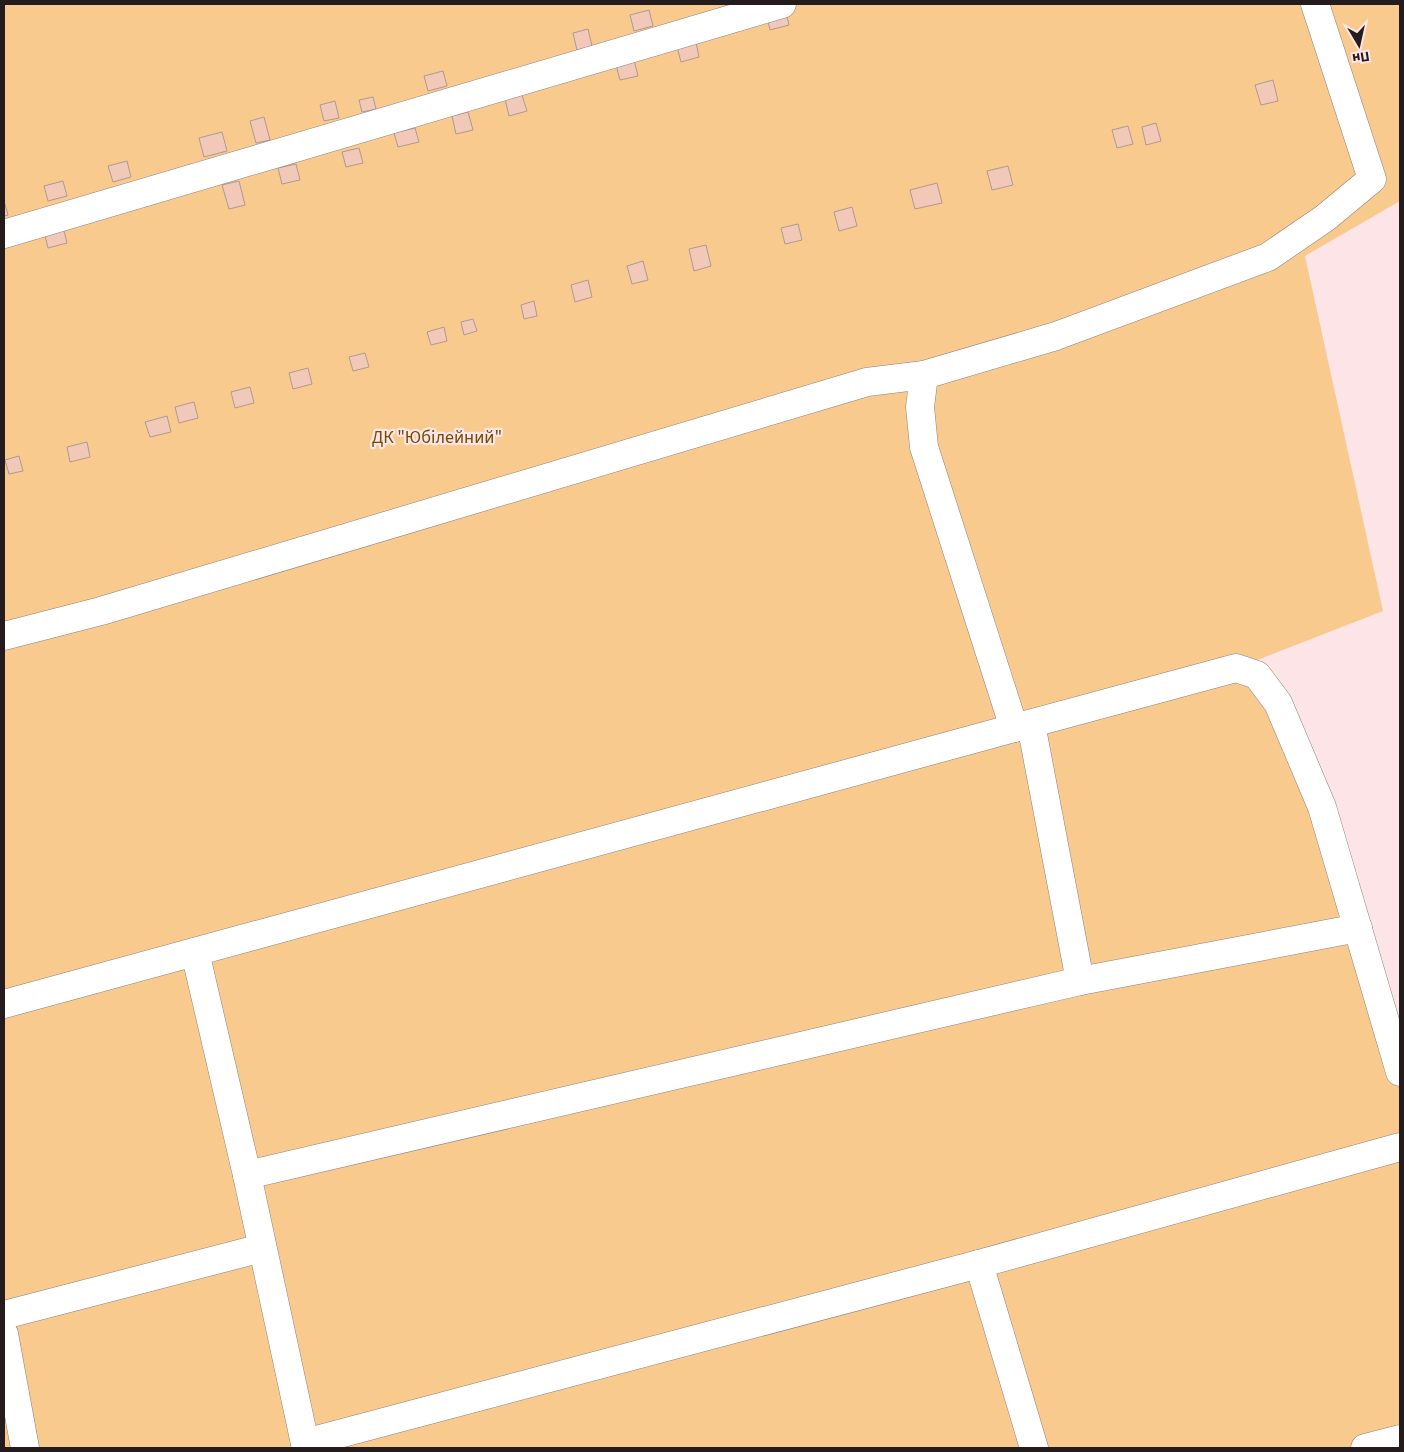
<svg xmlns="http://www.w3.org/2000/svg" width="1404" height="1452" viewBox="0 0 1404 1452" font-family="'Source Sans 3',sans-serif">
  <rect width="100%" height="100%" fill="#fde4e7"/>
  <!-- green -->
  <path fill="#f9ca8d" d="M4,4H1400V201L1305,256L1383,611L1237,668L1278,703L1400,1072V1448H4Z"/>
  <!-- building -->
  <g fill="#f2c9b9" stroke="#ae9990">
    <path d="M649,10L653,26L634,31L630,15Z"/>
    <path d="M786,13L789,25L770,30L767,17Z"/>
    <path d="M588,29L592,46L577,50L573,33Z"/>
    <path d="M696,42L699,57L681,62L677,47Z"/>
    <path d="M634,60L638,76L620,80L616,65Z"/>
    <path d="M443,71L447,86L428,91L424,76Z"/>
    <path d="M1273,80L1278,101L1261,105L1255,85Z"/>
    <path d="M522,95L527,111L509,116L505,99Z"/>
    <path d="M373,97L376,109L362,112L359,100Z"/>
    <path d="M335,101L339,118L324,121L320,105Z"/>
    <path d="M468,112L473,130L456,134L452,116Z"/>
    <path d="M264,117L270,140L256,143L250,121Z"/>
    <path d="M1156,123L1161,141L1146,145L1142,127Z"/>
    <path d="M1128,126L1133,144L1117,148L1112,130Z"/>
    <path d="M415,128L419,142L398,147L394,133Z"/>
    <path d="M222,132L227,151L204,157L199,138Z"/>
    <path d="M359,148L363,163L346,167L342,152Z"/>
    <path d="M127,161L131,177L113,182L108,166Z"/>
    <path d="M296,164L300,180L282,184L278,168Z"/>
    <path d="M1008,166L1013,185L992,190L987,171Z"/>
    <path d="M63,181L67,196L48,201L44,186Z"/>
    <path d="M239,181L245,205L229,209L222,185Z"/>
    <path d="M937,183L942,203L915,209L910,190Z"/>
    <path d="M4,201L8,215L4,216Z"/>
    <path d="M852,207L857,226L839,231L834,212Z"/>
    <path d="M798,224L802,240L785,244L781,228Z"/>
    <path d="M63,227L67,243L48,248L44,232Z"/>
    <path d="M706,245L711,266L694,271L689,249Z"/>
    <path d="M643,261L648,280L632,284L627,266Z"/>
    <path d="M588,280L592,297L575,302L571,285Z"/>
    <path d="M534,301L537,316L524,319L521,305Z"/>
    <path d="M473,319L477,331L464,335L461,322Z"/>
    <path d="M444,327L447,341L431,345L427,332Z"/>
    <path d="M365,353L369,367L353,371L349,357Z"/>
    <path d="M308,368L312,384L293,389L289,373Z"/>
    <path d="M250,387L254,403L235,408L231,392Z"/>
    <path d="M194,402L198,418L179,423L175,407Z"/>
    <path d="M167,416L171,432L150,437L145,422Z"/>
    <path d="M87,442L90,457L70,462L67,447Z"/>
    <path d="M19,456L23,471L9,474L5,460Z"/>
  </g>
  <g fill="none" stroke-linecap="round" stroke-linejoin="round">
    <defs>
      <g id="minor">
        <path d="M4,234L782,4"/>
        <path d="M924,375L920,407L924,447L1014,728L1236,668L1257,675L1278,703L1322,807L1400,1072"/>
        <path d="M4,636L101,611L867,382L924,375L1056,336L1268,257L1325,218L1372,179L1315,4"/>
        <path d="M1031,724L1080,981"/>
        <path d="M195,952L247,1175L306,1448"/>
        <path d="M4,1004L1014,728"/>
        <path d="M247,1175L1080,981L1358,928"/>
        <path d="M979,1264L1034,1448"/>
        <path d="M4,1315L262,1248"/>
        <path d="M4,1334L25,1448"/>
        <path d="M305,1443L979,1264L1400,1147"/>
        <path d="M1365,1448L1400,1439"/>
      </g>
    </defs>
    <!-- minor casing -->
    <use href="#minor" stroke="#947e80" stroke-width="29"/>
    <!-- minor -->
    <use href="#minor" stroke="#fff" stroke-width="28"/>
  </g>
  <g text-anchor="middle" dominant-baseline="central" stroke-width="4.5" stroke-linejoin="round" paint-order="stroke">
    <!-- park labels -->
    <g font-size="18" fill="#744b00" stroke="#fde4e7">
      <text x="437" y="437">ДК "Юбілейний"</text>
    </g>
  </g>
  <!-- border -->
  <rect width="1404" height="1452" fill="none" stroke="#231b1c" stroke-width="10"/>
  <!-- north arrow -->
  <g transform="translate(1359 45) rotate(171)" stroke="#fde4e7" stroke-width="4" paint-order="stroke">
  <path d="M0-4L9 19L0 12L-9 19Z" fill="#231b1c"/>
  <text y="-8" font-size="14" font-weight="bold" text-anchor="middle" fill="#231b1c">Пн</text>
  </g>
</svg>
